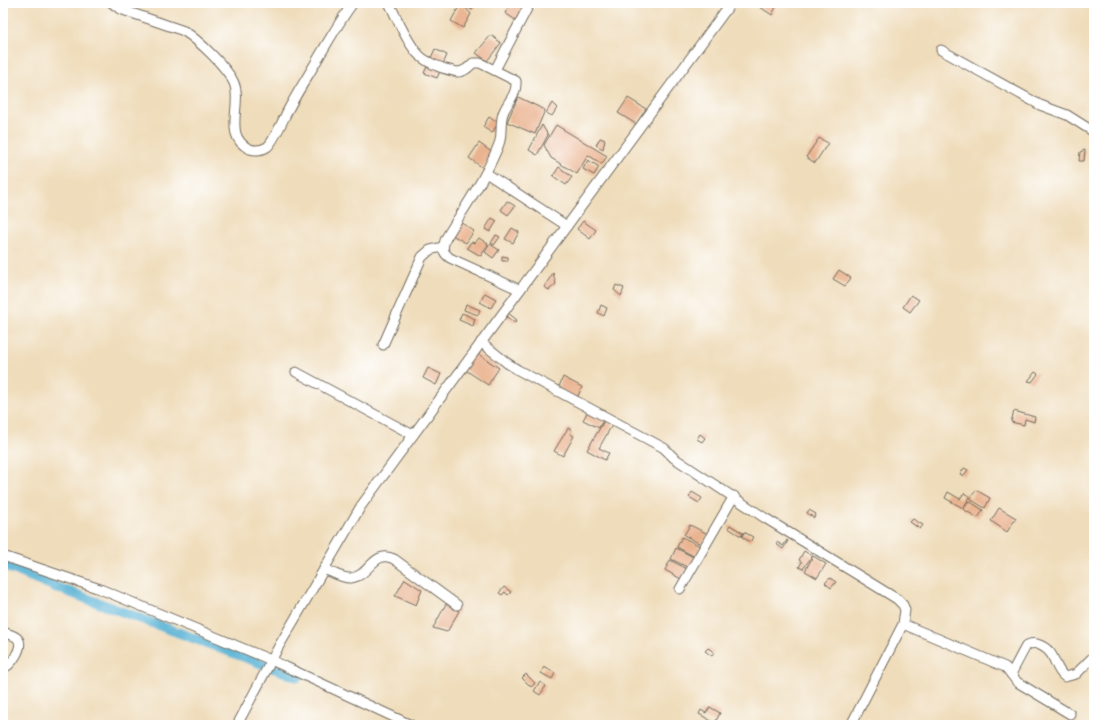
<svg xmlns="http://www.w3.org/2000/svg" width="1097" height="728" viewBox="0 0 1097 728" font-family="Kalam,sans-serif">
  <rect width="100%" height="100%" fill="#fff"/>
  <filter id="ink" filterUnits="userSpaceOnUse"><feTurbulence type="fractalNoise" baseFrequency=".025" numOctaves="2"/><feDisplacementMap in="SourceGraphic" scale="8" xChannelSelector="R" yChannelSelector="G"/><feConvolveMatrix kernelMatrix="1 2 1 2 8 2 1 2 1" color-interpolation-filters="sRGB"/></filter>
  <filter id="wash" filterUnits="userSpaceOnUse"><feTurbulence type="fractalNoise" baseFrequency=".012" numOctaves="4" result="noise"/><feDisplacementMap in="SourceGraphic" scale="16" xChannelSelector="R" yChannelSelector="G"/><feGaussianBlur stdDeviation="0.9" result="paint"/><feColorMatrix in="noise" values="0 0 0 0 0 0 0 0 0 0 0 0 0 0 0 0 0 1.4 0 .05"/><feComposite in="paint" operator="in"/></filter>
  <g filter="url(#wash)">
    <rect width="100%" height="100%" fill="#efdcba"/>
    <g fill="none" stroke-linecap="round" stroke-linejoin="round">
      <!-- canal -->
      <path stroke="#55b0d3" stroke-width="10" d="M3,565L53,586L298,677"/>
    </g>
    <g id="blocks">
      <!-- building -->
      <g fill="#eab390">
        <path d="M461,3L471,14L463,28L451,21Z"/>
        <path d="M465,3H477L472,10L464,4Z"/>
        <path d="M511,3H519L525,7L517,21L505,13Z"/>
        <path d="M754,3H769L776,7L772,15Z"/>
        <path d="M491,35L501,43L487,61L476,53Z"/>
        <path d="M435,49L447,55L437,78L424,73Z"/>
        <path d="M518,97L545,110L535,134L507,122Z"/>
        <path d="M628,98L646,109L636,124L618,113Z"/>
        <path d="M552,103L557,108L552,116L546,113Z"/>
        <path d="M489,117L498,123L492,133L483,127Z"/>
        <path d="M542,125L548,135L537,155L529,150Z"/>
        <path d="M556,125L607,156L602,164L588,155L577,174L551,158L544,145Z"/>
        <path d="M600,138L605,140L603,149L596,145Z"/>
        <path d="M819,138L828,143L815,163L806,157Z"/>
        <path d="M479,143L493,153L483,168L469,158Z"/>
        <path d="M1085,150L1084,161H1079L1080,152Z"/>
        <path d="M588,160L599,167L594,175L583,169Z"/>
        <path d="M559,167L572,177L566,185L553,176Z"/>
        <path d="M507,201L515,206L508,215L501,210Z"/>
        <path d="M492,218L497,221L490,232L485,229Z"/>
        <path d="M583,221L596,230L590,239L577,229Z"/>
        <path d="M460,222L474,231L466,243L452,235Z"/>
        <path d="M512,228L519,232L513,243L505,239Z"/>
        <path d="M496,235L500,237L494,245L491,243Z"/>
        <path d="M479,238L488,244L481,256L467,248L471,242L475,243Z"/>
        <path d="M490,244L499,250L493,258L485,252Z"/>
        <path d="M502,256L508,257V261H502Z"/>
        <path d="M839,270L851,278L845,286L833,279Z"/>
        <path d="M553,273L556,284L549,290L544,287Z"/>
        <path d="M616,285L624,288L621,296L614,290Z"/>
        <path d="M485,293L496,299L491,308L480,302Z"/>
        <path d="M911,295L919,300L910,312L903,307Z"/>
        <path d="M466,304L480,310L478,315L464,310Z"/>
        <path d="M601,305L607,308L604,316L598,313Z"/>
        <path d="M507,312L517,320L515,323L504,315Z"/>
        <path d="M462,313L475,319L473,326L459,320Z"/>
        <path d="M475,352L499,368L488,385L464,369Z"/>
        <path d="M428,368L441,374L436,385L423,378Z"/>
        <path d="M1035,372L1038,374L1032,382L1028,381Z"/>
        <path d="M563,377L582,387L577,398L558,389Z"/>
        <path d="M588,411L603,420L599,428L583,420Z"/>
        <path d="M1014,411L1035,417L1034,422L1025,419L1024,425L1011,422Z"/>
        <path d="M604,421L612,425L599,448L609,453L605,460L587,450Z"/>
        <path d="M568,428L572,430L570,434L574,436L563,456L554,451Z"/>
        <path d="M700,434L705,438L702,442L697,439Z"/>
        <path d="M964,468L968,470L963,476L960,474Z"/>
        <path d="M976,490L990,498L985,508L970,499Z"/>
        <path d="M692,492L702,498L699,503L689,497Z"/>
        <path d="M948,492L960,499L964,493L970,497L963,508L945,498Z"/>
        <path d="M969,501L983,510L978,518L963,509Z"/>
        <path d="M999,508L1016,518L1007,532L991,521Z"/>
        <path d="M809,510L816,514L814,518L807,513Z"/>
        <path d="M913,519L923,525L920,529L910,522Z"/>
        <path d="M690,525L708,534L702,545L684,535Z"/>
        <path d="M730,525L743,533L741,536L728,528Z"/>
        <path d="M744,532L753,537L750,542L742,537Z"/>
        <path d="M682,537L700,546L695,557L677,547Z"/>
        <path d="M787,540L788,541L783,549L776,544L777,542L783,546Z"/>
        <path d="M676,548L695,558L689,568L671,559Z"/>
        <path d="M804,551L812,556L803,569L799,567L802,562L799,560Z"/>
        <path d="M813,556L826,564L817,578L805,571Z"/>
        <path d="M670,560L687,569L681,579L665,570Z"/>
        <path d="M830,578L836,582L831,588L825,583Z"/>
        <path d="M405,579L422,590L416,605L395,596Z"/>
        <path d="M504,587L511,592L508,595L505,592L502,595L499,593Z"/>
        <path d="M446,604L459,611L447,632L433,628Z"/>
        <path d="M708,648L714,652L712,656L705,651Z"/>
        <path d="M544,667L555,673L552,679L541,673Z"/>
        <path d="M526,674L535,683L531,687L522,678Z"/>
        <path d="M540,682L546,686L540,695L534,691Z"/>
        <path d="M710,707L720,713L715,723L699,714L701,710L706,713Z"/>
      </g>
    </g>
  </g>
  <g filter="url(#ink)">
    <use href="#blocks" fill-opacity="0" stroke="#70695d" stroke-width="1"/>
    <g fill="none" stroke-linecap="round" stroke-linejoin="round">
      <defs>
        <g id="street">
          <path d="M112,3L120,9L184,31C198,40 227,67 234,83C243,104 222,137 250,149C256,151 262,150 267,147C273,143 284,118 288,110C298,91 310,73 320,55C331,37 341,19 353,3"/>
          <path d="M389,3C397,18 408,45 420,56C430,65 445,69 457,72C464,72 468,68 473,63H480L516,81C517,94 509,100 504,111C499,121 503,134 499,144C486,178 464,208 446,238C442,248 442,252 450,258L520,290"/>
          <path d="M941,50L1040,105L1067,115L1094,132"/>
          <path d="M495,70L530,3"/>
          <path d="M486,173L567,226"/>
          <path d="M481,342L507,363L518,370L664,448L674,458L765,518L897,599L903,605L905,610L903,624L851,725"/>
          <path d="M383,345L422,257L430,250L442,247"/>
          <path d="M296,372L413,435"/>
          <path d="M3,556L100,589L271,660L411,725"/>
          <path d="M324,569C332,572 343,579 351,578C370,576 373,549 394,559L457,605"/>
          <path d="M680,589L734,496"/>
          <path d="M903,624L1005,667L1008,670L1017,682L1070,714"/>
          <path d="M3,632C7,634 15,635 18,639C24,647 11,666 3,668"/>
          <path d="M1011,674L1026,646C1030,643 1033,643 1037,644C1058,651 1052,667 1065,677L1076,674L1094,656"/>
          <path d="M237,725L279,646L361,506L731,3"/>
        </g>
      </defs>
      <!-- street casing -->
      <use href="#street" stroke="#70695d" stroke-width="11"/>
      <!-- street -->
      <use href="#street" stroke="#fff" stroke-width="9"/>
    </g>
  </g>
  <!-- margin -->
  <rect width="1097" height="728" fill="none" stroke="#fff" stroke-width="16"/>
</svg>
